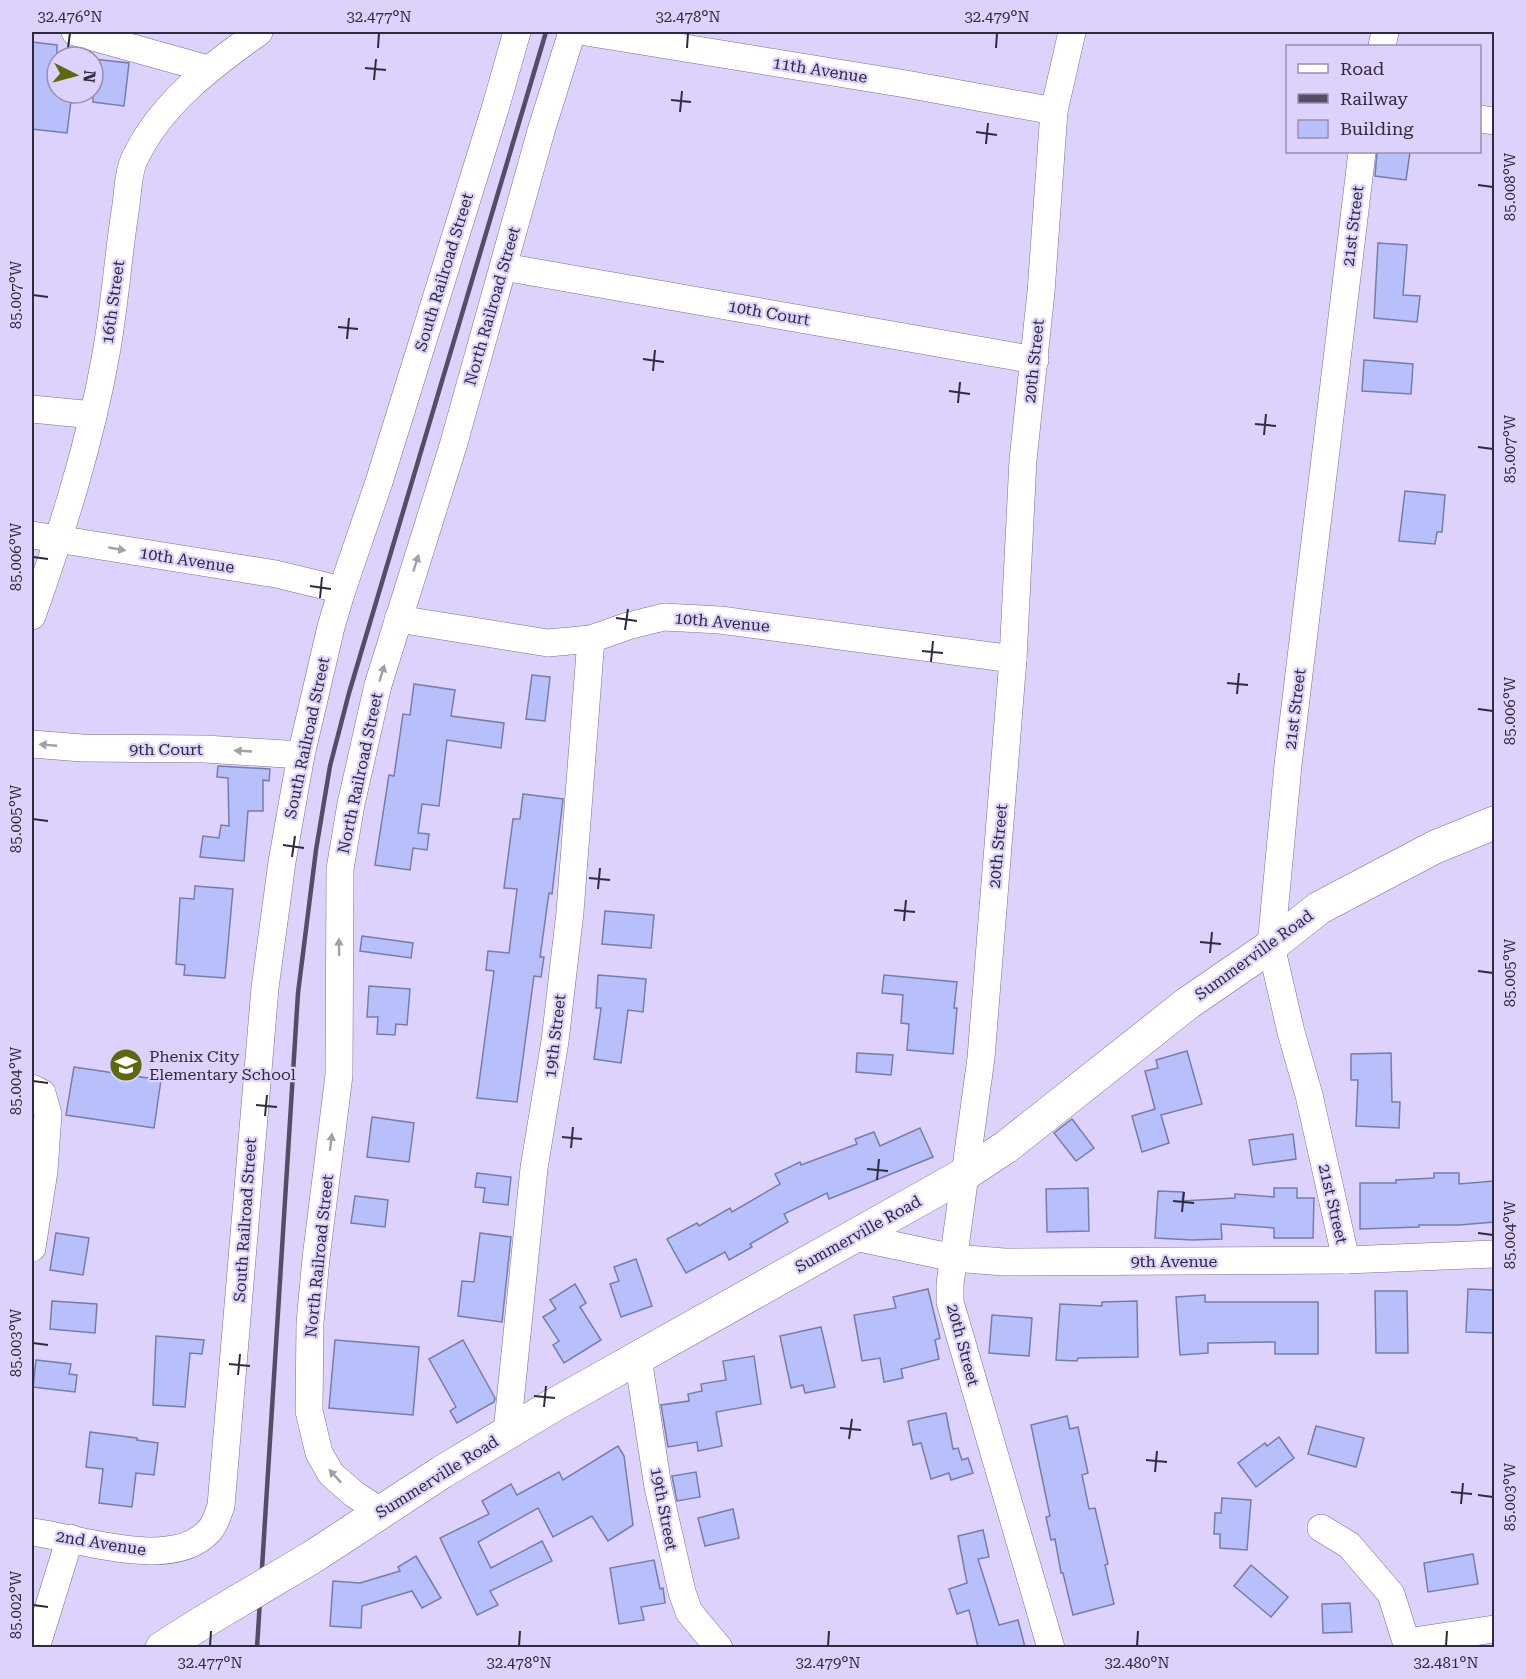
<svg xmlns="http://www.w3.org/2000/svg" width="1526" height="1679" viewBox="0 0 1526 1679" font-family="'Roboto Serif',serif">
  <rect width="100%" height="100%" fill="#ddd2fb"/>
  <!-- building -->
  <g fill="#b7c0fa" stroke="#767dab" stroke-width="1.5">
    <path d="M32,42L57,45V93H72L67,133L32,129Z"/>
    <path d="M93,59L129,63L124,106L93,102Z"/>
    <path d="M1377,152H1410L1406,180L1375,176Z"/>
    <path d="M1378,243L1407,245L1403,295L1420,296L1417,322L1374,318Z"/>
    <path d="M1364,360L1413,364L1411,394L1362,391Z"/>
    <path d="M1405,491L1445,495L1442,532H1437L1435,544L1399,541Z"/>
    <path d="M532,675L550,677L545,721L526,719Z"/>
    <path d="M414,684L455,690L451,716L504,723L501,748L447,740L439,806L422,804L418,833L429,834L427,850L413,848L410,870L375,865L389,775L394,776L403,714L410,715Z"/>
    <path d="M218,766L270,769L269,781L263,780V811H248L244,861L200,857L203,836L219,838L221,825L229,826L228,778L217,777Z"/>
    <path d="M523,794L563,799L552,894L549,893L540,957H544L541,977L534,976L517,1102L477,1098L494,971L486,970L488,951L509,953L517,889L504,888L513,819H520Z"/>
    <path d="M195,886L233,889L225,978L184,975L185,965L176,964L180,898L194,899Z"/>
    <path d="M605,911L654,915L651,948L602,944Z"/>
    <path d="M362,936L413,943L411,958L360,951Z"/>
    <path d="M598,975L646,979L643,1012L628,1010L621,1063L594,1059L601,1008H596Z"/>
    <path d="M884,975L957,982L954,1008H957L953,1054L907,1050L909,1024L901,1023L903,995L882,993Z"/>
    <path d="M369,986L410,989L407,1025L396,1024L395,1035L377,1034L378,1017H367Z"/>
    <path d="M1187,1051L1202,1104L1161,1115L1169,1143L1142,1152L1132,1116L1155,1109L1145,1071L1158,1068L1156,1060Z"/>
    <path d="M857,1053L893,1055L891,1075L856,1072Z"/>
    <path d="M1391,1053L1392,1102H1400L1399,1128L1356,1126L1358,1080H1351V1054Z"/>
    <path d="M74,1067L161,1080L154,1128L66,1115Z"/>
    <path d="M372,1117L414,1123L409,1162L367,1157Z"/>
    <path d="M1072,1119L1094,1148L1076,1161L1054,1133Z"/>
    <path d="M920,1128L933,1157L829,1199L827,1193L784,1214L788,1222L750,1244L752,1247L729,1260L725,1252L686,1273L667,1239L697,1223L699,1226L730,1208L732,1212L780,1184L775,1174L800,1162L801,1165L857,1144L855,1139L874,1132L880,1146Z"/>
    <path d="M1293,1134L1296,1159L1253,1165L1249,1140Z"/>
    <path d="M477,1173L511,1177L508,1205L483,1202L485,1188L475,1187Z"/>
    <path d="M1434,1173H1459V1184L1494,1181V1222L1459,1225H1419V1227L1360,1229V1183H1396V1180L1434,1178Z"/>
    <path d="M1088,1188L1089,1231L1047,1232L1046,1189Z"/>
    <path d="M1274,1188H1297V1198H1314L1313,1238H1274V1228L1221,1224L1222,1239L1192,1240L1155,1238L1158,1191L1183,1192L1182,1201L1235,1198V1194L1274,1197Z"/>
    <path d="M355,1196L388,1200L385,1227L351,1223Z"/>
    <path d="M56,1233L89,1238L83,1275L50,1270Z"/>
    <path d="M480,1233L511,1237L502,1322L458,1316L462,1281L474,1282Z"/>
    <path d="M636,1259L652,1306L621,1317L610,1284L619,1281L614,1267Z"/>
    <path d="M575,1284L586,1303L580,1307L601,1340L564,1363L553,1345L559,1341L543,1317L556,1309L550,1300Z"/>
    <path d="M928,1289L940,1338L935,1340L939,1359L901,1369L903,1378L884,1382L880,1358L862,1361L854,1315L896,1308L893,1297Z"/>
    <path d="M1468,1289L1494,1290V1333L1466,1332Z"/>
    <path d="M1375,1291H1407L1408,1353H1376Z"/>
    <path d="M1205,1295V1302H1318V1354H1275V1342L1208,1343V1353L1180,1355L1176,1297Z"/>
    <path d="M52,1301L97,1304L95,1333L50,1329Z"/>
    <path d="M1137,1301L1138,1357L1078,1358L1077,1361L1056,1360L1060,1304L1102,1306V1302Z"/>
    <path d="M992,1315L1032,1318L1029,1356L989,1353Z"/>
    <path d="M821,1327L835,1387L805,1393L803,1385L791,1388L780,1336Z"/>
    <path d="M156,1336L204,1340L202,1354L190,1353L185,1407L153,1405Z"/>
    <path d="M335,1340L419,1347L413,1415L329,1408Z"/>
    <path d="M463,1340L495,1398L494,1402L457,1423L450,1411L456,1407L429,1359Z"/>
    <path d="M754,1356L761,1404L716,1412L722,1446L698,1451L697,1442L668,1447L661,1405L689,1401L688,1394L702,1391L701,1384L726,1380L723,1361Z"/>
    <path d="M36,1360L71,1364L69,1374L77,1375L75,1392L33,1387Z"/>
    <path d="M946,1413L953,1449L958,1448L962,1460L968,1458L973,1473L951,1480L949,1473L931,1479L921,1443L913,1445L908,1421Z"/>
    <path d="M1067,1416L1070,1429L1078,1427L1088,1473L1082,1475L1089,1509L1095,1508L1108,1564L1105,1565L1114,1604L1073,1615L1063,1573H1061L1055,1539L1051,1540L1046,1517L1050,1516L1031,1425Z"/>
    <path d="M1316,1426L1364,1438L1356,1467L1308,1454Z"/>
    <path d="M90,1432L137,1438V1440L158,1443L154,1475L136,1473L132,1507L99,1503L103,1469L86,1467Z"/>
    <path d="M1279,1437L1294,1458L1256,1487L1238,1463L1265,1443L1267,1446Z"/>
    <path d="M618,1446L624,1456L633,1525L608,1541L592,1516L553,1537L538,1508L478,1542L491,1568L542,1541L552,1561L490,1591L498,1605L477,1615L440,1538L489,1514L482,1501L511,1484L517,1495L559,1472L563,1480Z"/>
    <path d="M696,1472L700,1497L677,1501L672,1476Z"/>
    <path d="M1222,1498L1251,1500L1247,1550L1220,1548V1534H1214L1215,1513H1221Z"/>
    <path d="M733,1509L739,1538L705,1546L698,1518Z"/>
    <path d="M983,1530L989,1557L978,1559L999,1625L1018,1620L1025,1647H978L969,1610L957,1614L949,1589L967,1583L958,1536Z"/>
    <path d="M1473,1554L1478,1584L1428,1592L1424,1563Z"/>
    <path d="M416,1556L441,1598L422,1608L412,1591L362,1606L361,1628L330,1626L333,1581L360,1583L400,1571L398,1567Z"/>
    <path d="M654,1560L660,1589L663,1588L665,1603L641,1607L644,1620L619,1624L610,1568Z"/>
    <path d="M1251,1565L1288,1597L1271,1617L1234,1586Z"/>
    <path d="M1350,1603L1352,1632L1323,1633L1322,1604Z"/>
  </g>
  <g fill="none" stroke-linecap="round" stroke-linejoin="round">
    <defs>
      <g id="minor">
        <path d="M75,32L208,69"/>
        <path d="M586,32L906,84L1054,111"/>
        <path d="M1382,46L1385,32"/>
        <path d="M1480,119L1494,121"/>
        <path d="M504,267L1035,360"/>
        <path d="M32,409L93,415"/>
        <path d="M32,535L276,574L342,590"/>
        <path d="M32,616C62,531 90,444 106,354C115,304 118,255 126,205C128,191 128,173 134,160C160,104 210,67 259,32"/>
        <path d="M398,619L548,643L591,639L628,626L664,617L720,620L1013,659"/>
        <path d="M32,744L82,748L205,749L301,755"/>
        <path d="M32,1088L42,1093L48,1114L44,1171L32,1248"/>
        <path d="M855,1237L954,1258L1004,1262L1346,1260L1494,1254"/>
        <path d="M1346,1260L1309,1095L1291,1032L1271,946L1288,765L1362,152"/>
        <path d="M638,1358L658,1487L682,1592L689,1612L719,1648"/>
        <path d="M507,1432L534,1168L555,1041L570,912L591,639"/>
        <path d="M381,1512L354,1494L331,1474L319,1453L309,1411L310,1323L316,1258L339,1075L340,869L351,804L378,685L453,446L541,131L572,32"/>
        <path d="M1321,1528L1349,1545L1391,1594L1408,1648"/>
        <path d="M32,1532C80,1538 172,1572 209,1531C215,1525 218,1514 221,1506L265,988L282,862L301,755L331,627L342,590L379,482L495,109L517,32"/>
        <path d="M1407,1642L1494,1629"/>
        <path d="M36,1648L70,1538"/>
        <path d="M1051,1648L950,1302V1284L981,1058L1013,659L1023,460L1041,292L1054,111L1072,32"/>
      </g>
      <g id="major">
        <path d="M314,1556L442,1472L552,1406L965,1174L1006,1147L1188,1003L1271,946L1319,908L1435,847L1494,823"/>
        <path d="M162,1648L203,1622"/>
      </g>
    </defs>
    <!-- minor casing -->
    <use href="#minor" stroke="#7a6d9a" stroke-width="28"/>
    <!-- major casing -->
    <use href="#major" stroke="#7a6d9a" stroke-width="34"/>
    <!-- minor -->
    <use href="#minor" stroke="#fff" stroke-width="27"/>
    <!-- major -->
    <use href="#major" stroke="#fff" stroke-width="33"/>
    <!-- rail -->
    <path stroke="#544d66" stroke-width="4.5" d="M257,1648L298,993L316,850L330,766L349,693L546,32"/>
    <defs>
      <path id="major-bridge" d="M203,1622L314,1556"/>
    </defs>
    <!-- major-bridge casing -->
    <use href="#major-bridge" stroke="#7a6d9a" stroke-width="34" stroke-linecap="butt"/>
    <!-- major-bridge -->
    <use href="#major-bridge" stroke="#fff" stroke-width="33"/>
  </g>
  <!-- one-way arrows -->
  <defs><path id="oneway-solid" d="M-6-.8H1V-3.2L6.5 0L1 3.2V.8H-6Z" transform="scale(1.5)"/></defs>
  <g fill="#a29fa8">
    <use href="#oneway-solid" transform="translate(117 549) rotate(10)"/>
    <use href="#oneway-solid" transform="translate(416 563) rotate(-72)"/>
    <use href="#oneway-solid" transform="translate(382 673) rotate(-73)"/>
    <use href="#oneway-solid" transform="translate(48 745) rotate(-175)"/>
    <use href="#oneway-solid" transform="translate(243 751) rotate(-177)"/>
    <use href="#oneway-solid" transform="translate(339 947) rotate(-91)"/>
    <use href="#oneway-solid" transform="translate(331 1142) rotate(-83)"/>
    <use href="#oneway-solid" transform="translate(335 1476) rotate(-133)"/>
  </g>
  <!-- ticks -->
  <path fill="none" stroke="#302a3e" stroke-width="2" d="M68,48L70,33M378,48L379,33M687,48L688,33M996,48L997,33M365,68L386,70M374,80L376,59M671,100L691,102M680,112L682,91M976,132L997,135M986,144L988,123M1478,185L1493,187M33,295L48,297M338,327L358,329M347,339L349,318M643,359L664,362M653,371L655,350M949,391L970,394M958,403L960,382M1255,424L1276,426M1264,435L1266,414M1478,447L1493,449M33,557L48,559M310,586L331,589M320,598L322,577M616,618L637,621M625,630L628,609M922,651L943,653M931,662L933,641M1227,683L1248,685M1237,694L1239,673M1478,709L1493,711M33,819L48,821M283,845L304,848M292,857L295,836M589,878L610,880M598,889L600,868M894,910L915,912M904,921L906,900M1200,942L1221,944M1210,953L1212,932M1478,971L1493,973M33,1081L48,1083M256,1105L277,1107M265,1116L267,1095M562,1137L582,1139M571,1148L573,1127M867,1169L888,1171M877,1180L879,1159M1173,1201L1194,1203M1182,1212L1184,1192M1478,1233L1493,1235M33,1343L48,1345M229,1364L250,1366M238,1375L240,1354M534,1396L555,1398M544,1407L546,1386M840,1428L861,1430M849,1439L852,1419M1146,1460L1167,1462M1155,1472L1157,1451M1451,1492L1472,1494M1478,1495L1493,1497M1461,1504L1463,1483M33,1605L48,1607M210,1646L211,1631M519,1646L520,1631M828,1646L829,1631M1137,1646L1138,1631M1446,1646L1447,1631"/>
  <!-- icons -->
  <defs>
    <symbol id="school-disc" viewBox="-11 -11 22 22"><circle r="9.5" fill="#5d690f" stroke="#ddd2fb"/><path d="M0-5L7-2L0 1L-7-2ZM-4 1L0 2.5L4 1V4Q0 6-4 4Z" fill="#fff"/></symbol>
  </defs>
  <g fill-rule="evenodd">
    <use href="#school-disc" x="107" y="1046" width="38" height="38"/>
  </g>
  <g text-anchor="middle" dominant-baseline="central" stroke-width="4.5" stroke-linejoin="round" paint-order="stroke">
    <!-- street labels -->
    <g font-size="16" fill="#302a3e" stroke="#ddd2fb">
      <text transform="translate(820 70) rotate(9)">11th Avenue</text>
      <text transform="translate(1353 226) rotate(-83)">21st Street</text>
      <text transform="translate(444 272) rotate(-73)">South Railroad Street</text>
      <text transform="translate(113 302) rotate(-82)">16th Street</text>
      <text transform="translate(492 306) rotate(-74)">North Railroad Street</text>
      <text transform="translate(769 313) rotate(10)">10th Court</text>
      <text transform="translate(1034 361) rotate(-84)">20th Street</text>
      <text transform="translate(187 560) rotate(9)">10th Avenue</text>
      <text transform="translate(722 622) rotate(5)">10th Avenue</text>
      <text transform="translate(1295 709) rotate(-83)">21st Street</text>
      <text transform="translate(307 738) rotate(-78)">South Railroad Street</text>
      <text x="166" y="749">9th Court</text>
      <text transform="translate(360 773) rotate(-78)">North Railroad Street</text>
      <text transform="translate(998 846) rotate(-85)">20th Street</text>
      <text transform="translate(1254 955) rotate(-36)">Summerville Road</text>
      <text transform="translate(555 1036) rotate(-83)">19th Street</text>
      <text transform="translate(1333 1204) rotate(77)">21st Street</text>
      <text transform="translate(245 1220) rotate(-86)">South Railroad Street</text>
      <text transform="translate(858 1234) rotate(-29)">Summerville Road</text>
      <text transform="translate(319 1256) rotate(-84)">North Railroad Street</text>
      <text x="1174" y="1261">9th Avenue</text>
      <text transform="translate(963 1345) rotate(75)">20th Street</text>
      <text transform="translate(437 1477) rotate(-32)">Summerville Road</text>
      <text transform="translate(664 1509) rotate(79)">19th Street</text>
      <text transform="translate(101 1543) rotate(9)">2nd Avenue</text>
    </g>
    <!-- poi labels -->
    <g font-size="16" fill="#302a3e" stroke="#ddd2fb" text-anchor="start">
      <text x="149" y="1056">Phenix City<tspan x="149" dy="18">Elementary School</tspan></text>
    </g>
  </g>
  <!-- border -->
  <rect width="1526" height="1679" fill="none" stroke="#ddd2fb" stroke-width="66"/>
  <!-- legend -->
  <rect x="1286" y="45" width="195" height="108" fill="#ddd2fb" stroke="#988faf" stroke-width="1.5"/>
  <rect x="1298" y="64" width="30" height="9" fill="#ffffff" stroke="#988faf" stroke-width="1.5"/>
  <text x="1340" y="75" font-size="18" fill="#302a3e">Road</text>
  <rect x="1298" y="94" width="30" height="9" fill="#544d66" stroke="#988faf" stroke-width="1.5"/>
  <text x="1340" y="105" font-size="18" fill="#302a3e">Railway</text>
  <rect x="1298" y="120" width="30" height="18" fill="#b7c0fa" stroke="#988faf" stroke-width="1.5"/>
  <text x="1340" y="135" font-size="18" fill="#302a3e">Building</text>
  <!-- north arrow -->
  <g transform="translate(75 75) rotate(96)"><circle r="28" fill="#ddd2fb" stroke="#988faf" stroke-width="1.5"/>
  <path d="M0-4.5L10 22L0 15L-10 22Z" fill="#5d690f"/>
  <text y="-9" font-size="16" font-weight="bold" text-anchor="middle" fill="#302a3e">N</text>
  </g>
  <rect x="33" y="33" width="1460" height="1613" fill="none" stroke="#302a3e" stroke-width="2"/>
  <g font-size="15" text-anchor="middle" fill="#302a3e">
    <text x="70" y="22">32.476°N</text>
    <text x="379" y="22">32.477°N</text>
    <text x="688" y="22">32.478°N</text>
    <text x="997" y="22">32.479°N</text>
    <text transform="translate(1510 187) rotate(-90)" y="5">85.008°W</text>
    <text transform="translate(16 295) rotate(-90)" y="5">85.007°W</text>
    <text transform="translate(1510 449) rotate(-90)" y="5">85.007°W</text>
    <text transform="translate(16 557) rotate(-90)" y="5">85.006°W</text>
    <text transform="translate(1510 711) rotate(-90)" y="5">85.006°W</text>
    <text transform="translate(16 819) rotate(-90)" y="5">85.005°W</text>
    <text transform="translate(1510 973) rotate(-90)" y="5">85.005°W</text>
    <text transform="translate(16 1081) rotate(-90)" y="5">85.004°W</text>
    <text transform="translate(1510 1235) rotate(-90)" y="5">85.004°W</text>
    <text transform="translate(16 1343) rotate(-90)" y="5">85.003°W</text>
    <text transform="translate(1510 1497) rotate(-90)" y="5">85.003°W</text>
    <text transform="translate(16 1605) rotate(-90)" y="5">85.002°W</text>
    <text x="210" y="1668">32.477°N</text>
    <text x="519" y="1668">32.478°N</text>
    <text x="828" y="1668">32.479°N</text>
    <text x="1137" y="1668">32.480°N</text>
    <text x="1446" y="1668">32.481°N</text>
  </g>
</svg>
